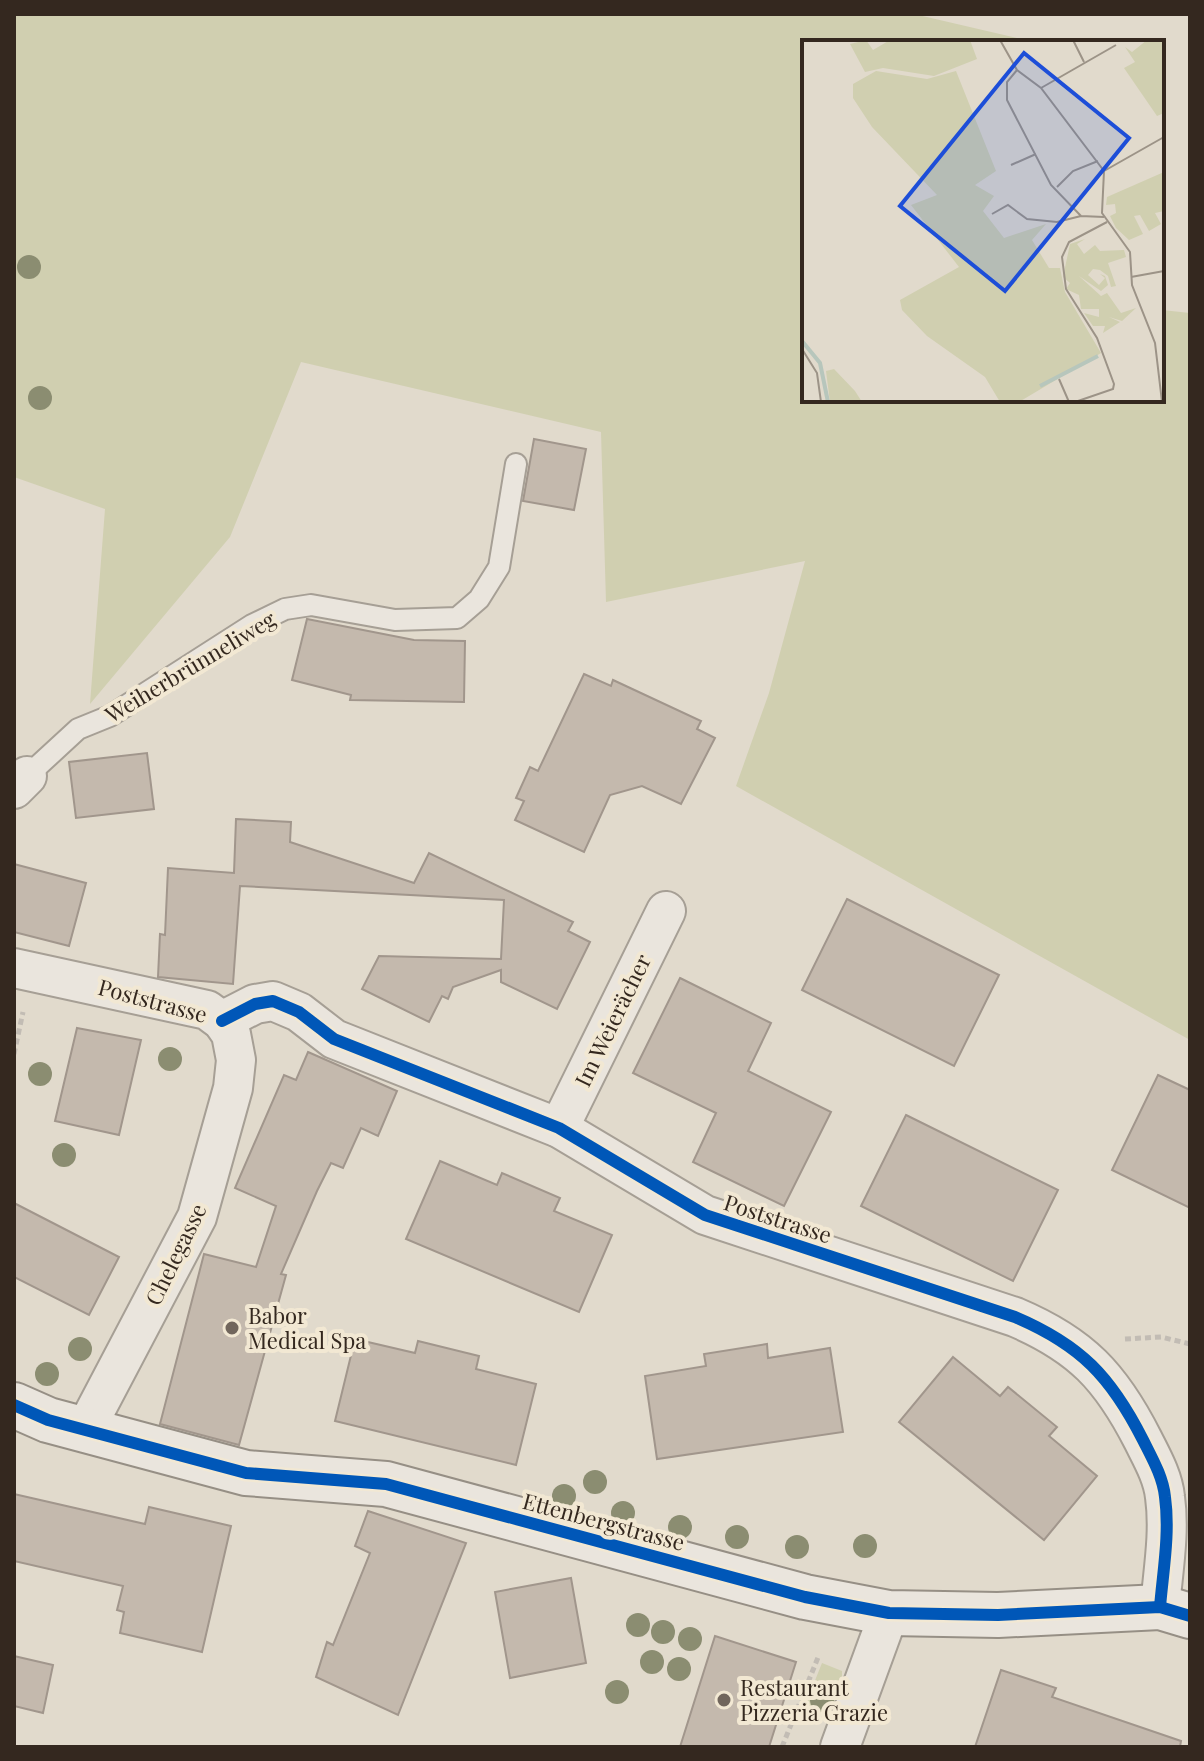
<svg xmlns="http://www.w3.org/2000/svg" width="1204" height="1761" viewBox="0 0 1204 1761" font-family="'Playfair Display',serif">
  <rect width="100%" height="100%" fill="#e1dacc"/>
  <!-- green -->
  <g fill="#d0cfb0">
    <path d="M14,14H914L1034,42H804V400H1162V310L1190,313V1040L736,786L769,693L805,561L606,602L601,432L301,362L230,537L90,704L105,509L14,477Z"/>
    <path d="M822,1663L842,1671V1694L833,1714L829,1716L804,1708Z"/>
  </g>
  <!-- building -->
  <g fill="#c4b9ad" stroke="#a1968c" stroke-width="2">
    <path d="M534,439L586,449L574,510L523,501Z"/>
    <path d="M307,619L414,640L465,641L464,702L350,700L351,695L292,680Z"/>
    <path d="M584,674L611,686L613,680L701,721L697,729L715,738L681,804L642,786L610,795L584,852L515,820L524,801L516,798L530,767L538,771Z"/>
    <path d="M147,753L154,809L76,818L69,762Z"/>
    <path d="M236,819L291,822L290,842L414,883L429,853L573,922L568,931L590,942L557,1009L501,982V970L453,987L448,999L442,996L429,1022L362,989L379,956L501,959L504,900L240,886L233,984L158,977L160,934L165,935L168,868L234,873Z"/>
    <path d="M14,864L86,883L69,946L14,932Z"/>
    <path d="M847,899L999,975L954,1066L802,990Z"/>
    <path d="M680,978L771,1023L748,1071L831,1112L784,1206L693,1162L716,1113L633,1073Z"/>
    <path d="M77,1028L141,1040L119,1135L55,1121Z"/>
    <path d="M308,1052L397,1091L378,1136L361,1128L343,1168L331,1163L317,1191L281,1274L286,1275L239,1445L160,1424L204,1254L256,1267L276,1206L235,1188L284,1075L296,1080Z"/>
    <path d="M1158,1075L1190,1090V1208L1112,1170Z"/>
    <path d="M906,1115L1058,1190L1013,1281L861,1206Z"/>
    <path d="M440,1161L497,1185L502,1173L560,1198L554,1211L612,1235L579,1312L406,1239Z"/>
    <path d="M14,1203L119,1257L89,1315L14,1277Z"/>
    <path d="M355,1339L415,1353L418,1341L479,1356L476,1369L536,1384L516,1465L335,1421Z"/>
    <path d="M767,1344L768,1358L830,1348L843,1432L657,1459L645,1376L706,1366L704,1354Z"/>
    <path d="M953,1357L1000,1396L1008,1387L1057,1427L1049,1436L1097,1476L1044,1540L899,1422Z"/>
    <path d="M14,1494L145,1524L149,1507L231,1526L202,1652L120,1633L124,1612L117,1610L123,1586L14,1561Z"/>
    <path d="M368,1511L466,1543L398,1715L316,1677L327,1642L333,1645L370,1553L355,1546Z"/>
    <path d="M571,1578L586,1663L510,1678L495,1592Z"/>
    <path d="M715,1636L796,1662L769,1747H680Z"/>
    <path d="M14,1656L53,1665L43,1713L14,1706Z"/>
    <path d="M1001,1670L1056,1688L1052,1697L1181,1741L1180,1747H975Z"/>
  </g>
  <g fill="none" stroke-linecap="round" stroke-linejoin="round">
    <defs>
      <path id="lane" d="M27,776L78,729L110,716L252,625L285,609L311,605L395,620L457,618L479,599L499,567L516,464"/>
      <g id="street">
        <path d="M14,789L27,776"/>
        <path d="M14,968L207,1010L222,1021L231,1034L236,1060L233,1088L197,1217L85,1430"/>
        <path d="M222,1021L255,1004L273,1001L299,1012L334,1039L559,1128L705,1215L1015,1317C1081,1345 1111,1377 1143,1440C1152,1458 1163,1477 1165,1497C1170,1533 1163,1571 1160,1607"/>
        <path d="M559,1128L666,911"/>
        <path d="M840,1747L889,1613"/>
      </g>
      <path id="secondary" d="M14,1405L48,1420L246,1473L386,1484L805,1597L889,1613L998,1615L1160,1607L1190,1616"/>
    </defs>
    <!-- lane casing -->
    <use href="#lane" stroke="#a69f95" stroke-width="24"/>
    <!-- street casing -->
    <use href="#street" stroke="#a69f95" stroke-width="42"/>
    <!-- secondary casing -->
    <use href="#secondary" stroke="#968f85" stroke-width="48"/>
    <!-- path -->
    <g stroke="#c2bcb4" stroke-width="5" stroke-dasharray="6 4" stroke-linecap="butt">
      <path d="M14,1054L23,1012"/>
      <path d="M1125,1339L1161,1337L1190,1344"/>
      <path d="M782,1747L819,1655"/>
    </g>
    <!-- lane -->
    <use href="#lane" stroke="#eae5dd" stroke-width="20"/>
    <!-- street -->
    <use href="#street" stroke="#eae5dd" stroke-width="38"/>
    <!-- secondary -->
    <use href="#secondary" stroke="#eae5dd" stroke-width="44"/>
    <defs>
      <g id="cycleway">
        <path d="M222,1021L255,1004L273,1001L299,1012L334,1039L559,1128L705,1215L1015,1317C1081,1345 1111,1377 1143,1440C1152,1458 1163,1477 1165,1497C1170,1533 1163,1571 1160,1607"/>
        <path d="M14,1405L48,1420L246,1473L386,1484L805,1597L889,1613L998,1615L1160,1607L1190,1616"/>
      </g>
    </defs>
    <!-- cycleway casing -->
    <use href="#cycleway" stroke="#f2e8d3" stroke-width="17"/>
    <!-- cycleway -->
    <use href="#cycleway" stroke="#0057b8" stroke-width="12"/>
  </g>
  <!-- trees -->
  <g fill="#8b8d71">
    <circle cx="29" cy="267" r="12"/>
    <circle cx="40" cy="398" r="12"/>
    <circle cx="170" cy="1059" r="12"/>
    <circle cx="40" cy="1074" r="12"/>
    <circle cx="64" cy="1155" r="12"/>
    <circle cx="80" cy="1349" r="12"/>
    <circle cx="47" cy="1374" r="12"/>
    <circle cx="595" cy="1482" r="12"/>
    <circle cx="564" cy="1496" r="12"/>
    <circle cx="623" cy="1513" r="12"/>
    <circle cx="680" cy="1527" r="12"/>
    <circle cx="737" cy="1537" r="12"/>
    <circle cx="865" cy="1546" r="12"/>
    <circle cx="797" cy="1547" r="12"/>
    <circle cx="638" cy="1625" r="12"/>
    <circle cx="663" cy="1632" r="12"/>
    <circle cx="690" cy="1639" r="12"/>
    <circle cx="652" cy="1662" r="12"/>
    <circle cx="679" cy="1669" r="12"/>
    <circle cx="617" cy="1692" r="12"/>
    <circle cx="822" cy="1700" r="12"/>
  </g>
  <!-- markers -->
  <g fill="#71665c" stroke="#f2e8d3" stroke-width="3">
    <circle cx="232" cy="1328" r="8"/>
    <circle cx="724" cy="1700" r="8"/>
  </g>
  <g text-anchor="middle" dominant-baseline="central" stroke-width="8" stroke-linejoin="round" paint-order="stroke">
    <!-- street labels -->
    <g font-size="22" fill="#34281f" stroke="#f2e8d3">
      <text transform="translate(190 666) rotate(-31)">Weiherbrünneliweg</text>
      <text transform="translate(153 1000) rotate(15)">Poststrasse</text>
      <text transform="translate(612 1020) rotate(-64)">Im Weierächer</text>
      <text transform="translate(778 1218) rotate(18)">Poststrasse</text>
      <text transform="translate(175 1254) rotate(-64)">Chelegasse</text>
      <text transform="translate(604 1521) rotate(15)">Ettenbergstrasse</text>
    </g>
    <!-- poi labels -->
    <g font-size="22" fill="#34281f" stroke="#f2e8d3" text-anchor="start">
      <text x="248" y="1315">Babor<tspan x="248" dy="25">Medical Spa</tspan></text>
      <text x="740" y="1687">Restaurant<tspan x="740" dy="25">Pizzeria Grazie</tspan></text>
    </g>
  </g>
  <!-- overview -->
  <g transform="translate(802 40)">
    <rect width="362" height="362" fill="#e1dacc"/>
    <path d="M64,0L71,10L88,0H168L175,19L132,36L81,28L63,32L48,4ZM345,0H362V73L355,76L322,28L333,22L323,7L330,12ZM74,31L125,39L154,31L194,131L173,145L192,156L181,171L202,198L244,184L230,200L247,228H258L263,252L299,313L217,362H198L183,337L125,296L100,270L98,260L157,227L109,165L135,155L70,87L51,58V44ZM362,132V171L353,173L359,184L347,191L338,175L332,176L341,194L327,200L314,188L308,176L314,173L313,164L304,165L305,157ZM283,199L275,204L282,214L293,205L298,211L322,210L324,217L306,223L314,246L309,247L306,236L298,230L291,229L286,235L297,245L303,238L298,234L303,236L306,245L299,251L277,236L299,256L305,253L319,273L334,268L320,281L307,277L318,282L301,293L303,286H291L282,273L297,277V269H279L277,255L264,249L268,243L261,237L268,204ZM32,329L53,351L60,362H28L24,331Z" fill="#d0cfb0"/>
    <path fill="none" stroke="#b7c6bc" stroke-width="4" d="M0,301L18,323L26,362M238,346L296,316"/>
    <path fill="none" stroke="#9c9387" stroke-width="2" d="M198,0L215,30L239,48L302,131L300,173L328,212L330,245L353,303L360,362M271,0L282,22M215,30L205,42V60L249,145L279,176L302,177M239,48L314,5M209,125L234,114M302,131L362,97M255,147L271,131L296,121M190,174L206,165L225,179L255,182L279,176M329,237L362,231M0,309L15,333L19,362M257,339L267,362M273,362L311,349L312,344L295,298L264,249L260,217L267,202L305,182"/>
    <path fill="#1d4ed8" fill-opacity="0.15" stroke="#1d4ed8" stroke-width="4" d="M222,13L327,98L203,251L98,166Z"/>
    <rect width="362" height="362" fill="none" stroke="#34281f" stroke-width="4"/>
  </g>
  <!-- border -->
  <rect width="1204" height="1761" fill="none" stroke="#34281f" stroke-width="32"/>
</svg>
